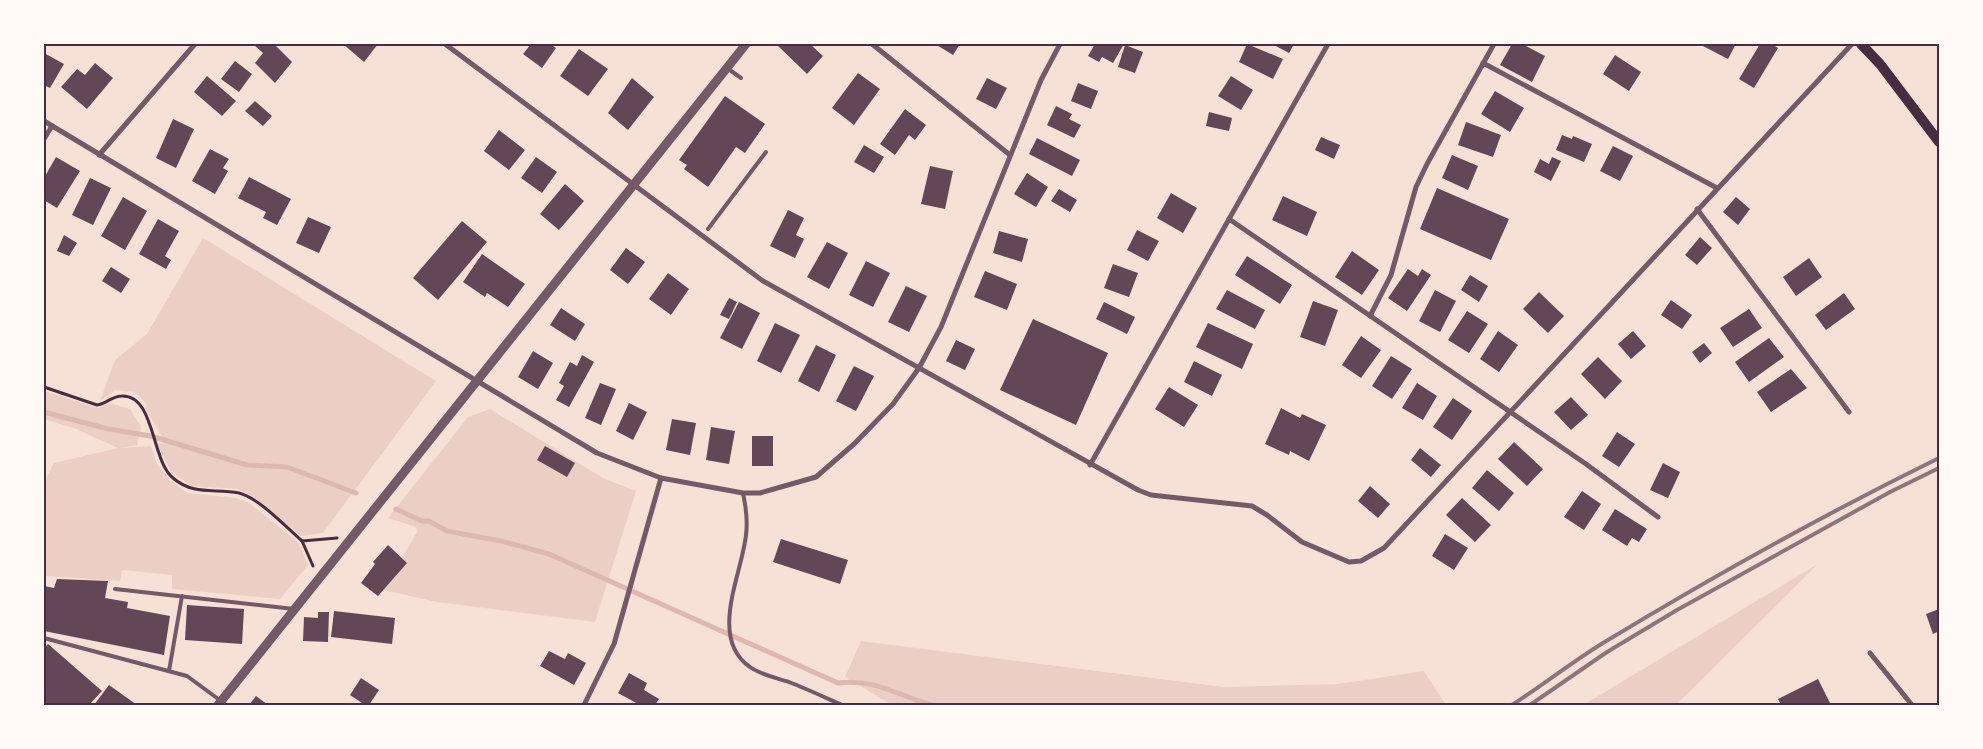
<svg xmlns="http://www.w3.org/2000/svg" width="1983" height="749" viewBox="0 0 1983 749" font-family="Inter,sans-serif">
  <rect width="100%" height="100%" fill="#f7e1d7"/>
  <!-- green -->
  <g fill="#ebcfc5">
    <path d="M203,238L436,381L323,533L301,536L251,495L236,489L192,486L172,473L157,444L166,443L145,408L147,404L135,392L115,390L100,401L115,360L147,334Z"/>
    <path d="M44,391L98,408L109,403L130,409L141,427L137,445L121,448L151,446L157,464L171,481L187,493L236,498L249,503L298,542L308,565L280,599L172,589V575L122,570L120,581L44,576V482L54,463L118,448L76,429L44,419Z"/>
    <path d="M490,409L603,478L636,491L595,622L437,602L383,590L417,532L416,527L388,518L468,417Z"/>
    <path d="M1818,564L1676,705H1583Z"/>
    <path d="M861,641L1224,687L1338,684L1424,671L1446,705H892L845,677Z"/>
  </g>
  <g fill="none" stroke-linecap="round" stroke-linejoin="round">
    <!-- stream -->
    <g stroke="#dcb8b0" stroke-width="5">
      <path d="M44,412L108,429L151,436L247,465L287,467L356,493"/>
      <path d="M396,509L422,521H429L447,531L501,541L549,554L838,683C875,678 898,696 932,705"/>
    </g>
  </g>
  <!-- building -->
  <g fill="#644757">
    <path d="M253,44H274L292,62L275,83L255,63L263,53Z"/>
    <path d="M343,44H378L364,62Z"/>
    <path d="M531,44H550L556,48L542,68L523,54Z"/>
    <path d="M776,44H810L823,56L807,74Z"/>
    <path d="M935,44H960L953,55Z"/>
    <path d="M1095,44H1124L1113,63L1102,57L1099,62L1088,56Z"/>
    <path d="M1247,44L1283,59L1273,79L1239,62Z"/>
    <path d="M1272,44H1294L1289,53Z"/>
    <path d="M1512,44H1522L1545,56L1532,82L1500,65Z"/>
    <path d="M1699,44H1736L1728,59Z"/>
    <path d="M1760,44H1772L1778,48L1754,88L1739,79Z"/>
    <path d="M1125,45L1143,52L1135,73L1118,67Z"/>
    <path d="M579,49L608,69L588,96L560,76Z"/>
    <path d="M44,53L64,64L50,88L44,85Z"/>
    <path d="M1615,55L1641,72L1629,91L1603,74Z"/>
    <path d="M235,61L252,74L239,92L221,79Z"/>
    <path d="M95,63L113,78L87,109L61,87L77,69L85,75Z"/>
    <path d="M858,73L880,89L854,125L832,108Z"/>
    <path d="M207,76L236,101L222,116L194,92Z"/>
    <path d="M1231,76L1253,90L1241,110L1218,96Z"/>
    <path d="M632,78L654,97L628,130L608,113Z"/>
    <path d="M987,78L1007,88L996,109L976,99Z"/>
    <path d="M1078,83L1098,91L1091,109L1071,101Z"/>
    <path d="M1495,91L1524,108L1510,132L1481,114Z"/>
    <path d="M725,96L765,124L745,153L736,147L708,187L684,169L687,165L679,160Z"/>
    <path d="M255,101L272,116L263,126L245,111Z"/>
    <path d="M1056,106L1072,114L1069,119L1081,125L1074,138L1047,125Z"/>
    <path d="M905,109L926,125L915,140L909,135L895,155L880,144Z"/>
    <path d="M1209,112L1232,118L1229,131L1206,126Z"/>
    <path d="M173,119L194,129L176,168L156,158Z"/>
    <path d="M1466,122L1501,135L1493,157L1458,145Z"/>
    <path d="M499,130L525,150L509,170L484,151Z"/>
    <path d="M1562,135L1572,139L1573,136L1592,144L1584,162L1556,150Z"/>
    <path d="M1321,137L1340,145L1334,159L1315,150Z"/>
    <path d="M1037,138L1080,160L1072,176L1029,154Z"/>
    <path d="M864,145L884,157L874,173L854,162Z"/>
    <path d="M1613,146L1633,156L1620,181L1600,171Z"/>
    <path d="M210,149L229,159L223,168L228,171L215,194L192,181Z"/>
    <path d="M1452,155L1478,166L1468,190L1442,178Z"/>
    <path d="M56,157L80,171L57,208L44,200V178Z"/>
    <path d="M536,157L557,172L542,193L521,178Z"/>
    <path d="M1552,157L1561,161L1551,181L1534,172L1540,159L1549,164Z"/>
    <path d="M930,166L953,171L945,209L921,204Z"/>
    <path d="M1027,173L1048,187L1036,207L1014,194Z"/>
    <path d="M249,177L291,199L277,225L263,218L266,212L238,198Z"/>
    <path d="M90,178L111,188L93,225L72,215Z"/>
    <path d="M565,184L584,201L559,230L540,214Z"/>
    <path d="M1437,188L1509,219L1491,260L1420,229Z"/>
    <path d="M1059,189L1077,200L1070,212L1051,201Z"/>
    <path d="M1171,193L1197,208L1183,233L1157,218Z"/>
    <path d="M1283,196L1317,212L1307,236L1272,220Z"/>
    <path d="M123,197L147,211L125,250L101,236Z"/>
    <path d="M1736,197L1750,209L1738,225L1723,212Z"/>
    <path d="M788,210L804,218L796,235L804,239L795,258L770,246Z"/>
    <path d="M308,217L331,227L319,253L296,243Z"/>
    <path d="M158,219L179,231L165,256L171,260L166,269L139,254Z"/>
    <path d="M462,221L487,242L438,300L413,278Z"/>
    <path d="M1137,230L1159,241L1148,261L1127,250Z"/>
    <path d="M999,231L1028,239L1022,262L993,253Z"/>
    <path d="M64,235L77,243L69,256L57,251Z"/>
    <path d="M1700,237L1712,248L1697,265L1685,255Z"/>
    <path d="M827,242L848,253L829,289L807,277Z"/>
    <path d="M626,248L645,262L628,284L610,270Z"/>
    <path d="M1352,251L1379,270L1362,295L1335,277Z"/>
    <path d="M482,254L525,284L508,307L487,293L485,297L463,282Z"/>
    <path d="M1247,256L1292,285L1280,304L1235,275Z"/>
    <path d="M1809,258L1822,277L1796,296L1783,277Z"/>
    <path d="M866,261L890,273L873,307L849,295Z"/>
    <path d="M1113,264L1138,273L1129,297L1104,288Z"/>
    <path d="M111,267L130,279L121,293L102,281Z"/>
    <path d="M1408,269L1418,276L1422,269L1431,275L1407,311L1388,298Z"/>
    <path d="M985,271L1017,284L1007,310L974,297Z"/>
    <path d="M668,273L689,289L671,315L649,299Z"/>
    <path d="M1470,275L1488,286L1479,302L1461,290Z"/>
    <path d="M906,286L927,296L909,332L888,322Z"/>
    <path d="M1227,290L1265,310L1255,329L1216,309Z"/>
    <path d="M1435,290L1456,301L1440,332L1419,321Z"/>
    <path d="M1539,292L1564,316L1548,333L1523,309Z"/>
    <path d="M1844,293L1855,309L1826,330L1815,315Z"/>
    <path d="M729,298L737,302L729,319L720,315Z"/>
    <path d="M1671,300L1692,315L1682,329L1661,315Z"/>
    <path d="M1313,301L1338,310L1325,346L1300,337Z"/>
    <path d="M739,302L760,313L742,349L720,338Z"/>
    <path d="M1104,302L1135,317L1127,334L1096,319Z"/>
    <path d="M561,308L585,324L575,341L550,325Z"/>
    <path d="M1749,309L1762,328L1733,347L1720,328Z"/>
    <path d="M1467,311L1488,324L1469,353L1448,340Z"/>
    <path d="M1033,319L1108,353L1076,425L1000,390Z"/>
    <path d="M775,323L800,335L781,373L757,361Z"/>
    <path d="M1208,323L1253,344L1242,369L1196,347Z"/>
    <path d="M1498,331L1518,345L1499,372L1480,359Z"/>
    <path d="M1633,331L1646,346L1631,359L1618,344Z"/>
    <path d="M1361,336L1381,350L1361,378L1342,365Z"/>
    <path d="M1769,338L1784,357L1749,382L1735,362Z"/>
    <path d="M956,340L975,349L965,370L946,361Z"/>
    <path d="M1704,343L1712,353L1700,363L1692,352Z"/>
    <path d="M816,345L836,355L819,392L798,381Z"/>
    <path d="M533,351L553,363L538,389L518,377Z"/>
    <path d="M582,355L594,362L569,407L556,400L564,386L559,383L570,362L577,366Z"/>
    <path d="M1391,356L1412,369L1392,399L1372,386Z"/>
    <path d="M1598,357L1622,381L1605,399L1581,374Z"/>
    <path d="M1194,361L1222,375L1212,396L1184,382Z"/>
    <path d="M854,366L874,376L856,411L836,401Z"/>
    <path d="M1791,369L1807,388L1771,412L1757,392Z"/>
    <path d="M600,383L616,389L601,425L585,418Z"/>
    <path d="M1417,383L1437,396L1423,420L1402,408Z"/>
    <path d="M1169,387L1198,405L1184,427L1155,409Z"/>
    <path d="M1571,397L1588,415L1571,430L1554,412Z"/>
    <path d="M1453,398L1472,411L1452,440L1433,427Z"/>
    <path d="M629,403L647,412L633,440L616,431Z"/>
    <path d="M1281,408L1300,418L1302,414L1326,425L1309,461L1290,451L1289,455L1265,444Z"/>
    <path d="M672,419L696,423L690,455L666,450Z"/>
    <path d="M711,427L735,431L729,464L706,460Z"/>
    <path d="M1617,432L1635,444L1619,467L1602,456Z"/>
    <rect x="752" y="436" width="21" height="30"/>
    <path d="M1514,442L1543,469L1527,486L1498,459Z"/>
    <path d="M545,446L575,463L567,477L537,460Z"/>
    <path d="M1420,448L1441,465L1431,477L1411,460Z"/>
    <path d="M1663,463L1680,472L1668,498L1650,490Z"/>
    <path d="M1487,470L1514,493L1499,511L1472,488Z"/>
    <path d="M1370,486L1390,504L1378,518L1358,501Z"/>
    <path d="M1582,491L1601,504L1584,530L1564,517Z"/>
    <path d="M1462,498L1491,525L1475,542L1446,515Z"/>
    <path d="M1615,509L1647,529L1639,542L1632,538L1627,546L1602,530Z"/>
    <path d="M1445,534L1468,548L1454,570L1432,556Z"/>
    <path d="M781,539L848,560L840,584L773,562Z"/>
    <path d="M388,545L407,563L378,596L361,583L375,564L373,562Z"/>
    <path d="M57,579L108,581L105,598L128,602L127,608L170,616L164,655L44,631V586L54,588Z"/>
    <path d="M187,605L244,609L242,644L185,640Z"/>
    <path d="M1939,609V631L1933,634L1926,614Z"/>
    <path d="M334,611L395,618L392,644L331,637Z"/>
    <path d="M318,612H329L328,642L303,641L304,617L318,618Z"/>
    <path d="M48,644L102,691L89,705H44V649Z"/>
    <path d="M549,651L565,659L568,653L586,663L574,685L540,666Z"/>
    <path d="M629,673L647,683L644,690L659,699L655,705H640L618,693Z"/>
    <path d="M361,678L379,690L369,705H365L350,695Z"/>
    <path d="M1818,679L1831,705H1781L1778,699Z"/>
    <path d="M109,685L137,705H94Z"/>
    <path d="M256,696L268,705H249Z"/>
  </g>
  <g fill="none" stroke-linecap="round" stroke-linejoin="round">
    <!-- path -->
    <g stroke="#4a2c40" stroke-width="3">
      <path d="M44,387L97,405C106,404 112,396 122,396C155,395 151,460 173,478C194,496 215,488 239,493C259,498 286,527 302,541L337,538"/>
      <path d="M302,541L313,566"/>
    </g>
    <!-- service -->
    <g stroke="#755966" stroke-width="4">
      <path d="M727,68L741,78"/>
      <path d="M708,229L766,152"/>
      <path d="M743,493C746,507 748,520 746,535C742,574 708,638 750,667C761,675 777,678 789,682C807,689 824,697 842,705"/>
      <path d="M115,589L294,609"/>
      <path d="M44,638L187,676L221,701"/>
      <path d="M169,671L182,596"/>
    </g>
    <!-- minor -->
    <g stroke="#755966" stroke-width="5">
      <path d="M445,44L763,281L1138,490L1151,495L1252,506L1267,515L1302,542L1349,562L1361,561L1384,548L1852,44"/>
      <path d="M872,44L1010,155"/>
      <path d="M1483,63L1717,188"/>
      <path d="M44,121L597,453L661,478L743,493H760L816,477L854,444L893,404L919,368L941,327L1041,80L1060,44"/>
      <path d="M44,139L52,126"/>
      <path d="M99,155L195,44"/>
      <path d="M1697,209L1849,412"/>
      <path d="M1229,219L1586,464L1658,517"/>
      <path d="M1370,316L1391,275L1416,187L1427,164L1494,44"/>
      <path d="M1090,465L1328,44"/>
      <path d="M1870,653L1912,705"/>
      <path d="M584,705L614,644L661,478"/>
    </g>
    <!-- tertiary -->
    <path stroke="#755966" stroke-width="9" d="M218,705L746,44"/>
    <!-- secondary -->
    <path stroke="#4a2c40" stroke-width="10" d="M1861,44L1880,64L1939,142"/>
    <!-- rail -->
    <g stroke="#8f747c" stroke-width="4">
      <path d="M1512,705C1543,685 1572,662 1603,643C1712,577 1825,514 1939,458"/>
      <path d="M1530,705L1607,652L1677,610L1890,492L1939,468"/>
    </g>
  </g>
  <!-- border -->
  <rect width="1983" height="749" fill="none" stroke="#fffaf5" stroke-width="90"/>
  <rect x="45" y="45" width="1893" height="659" fill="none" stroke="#4a2c40" stroke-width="2"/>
</svg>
